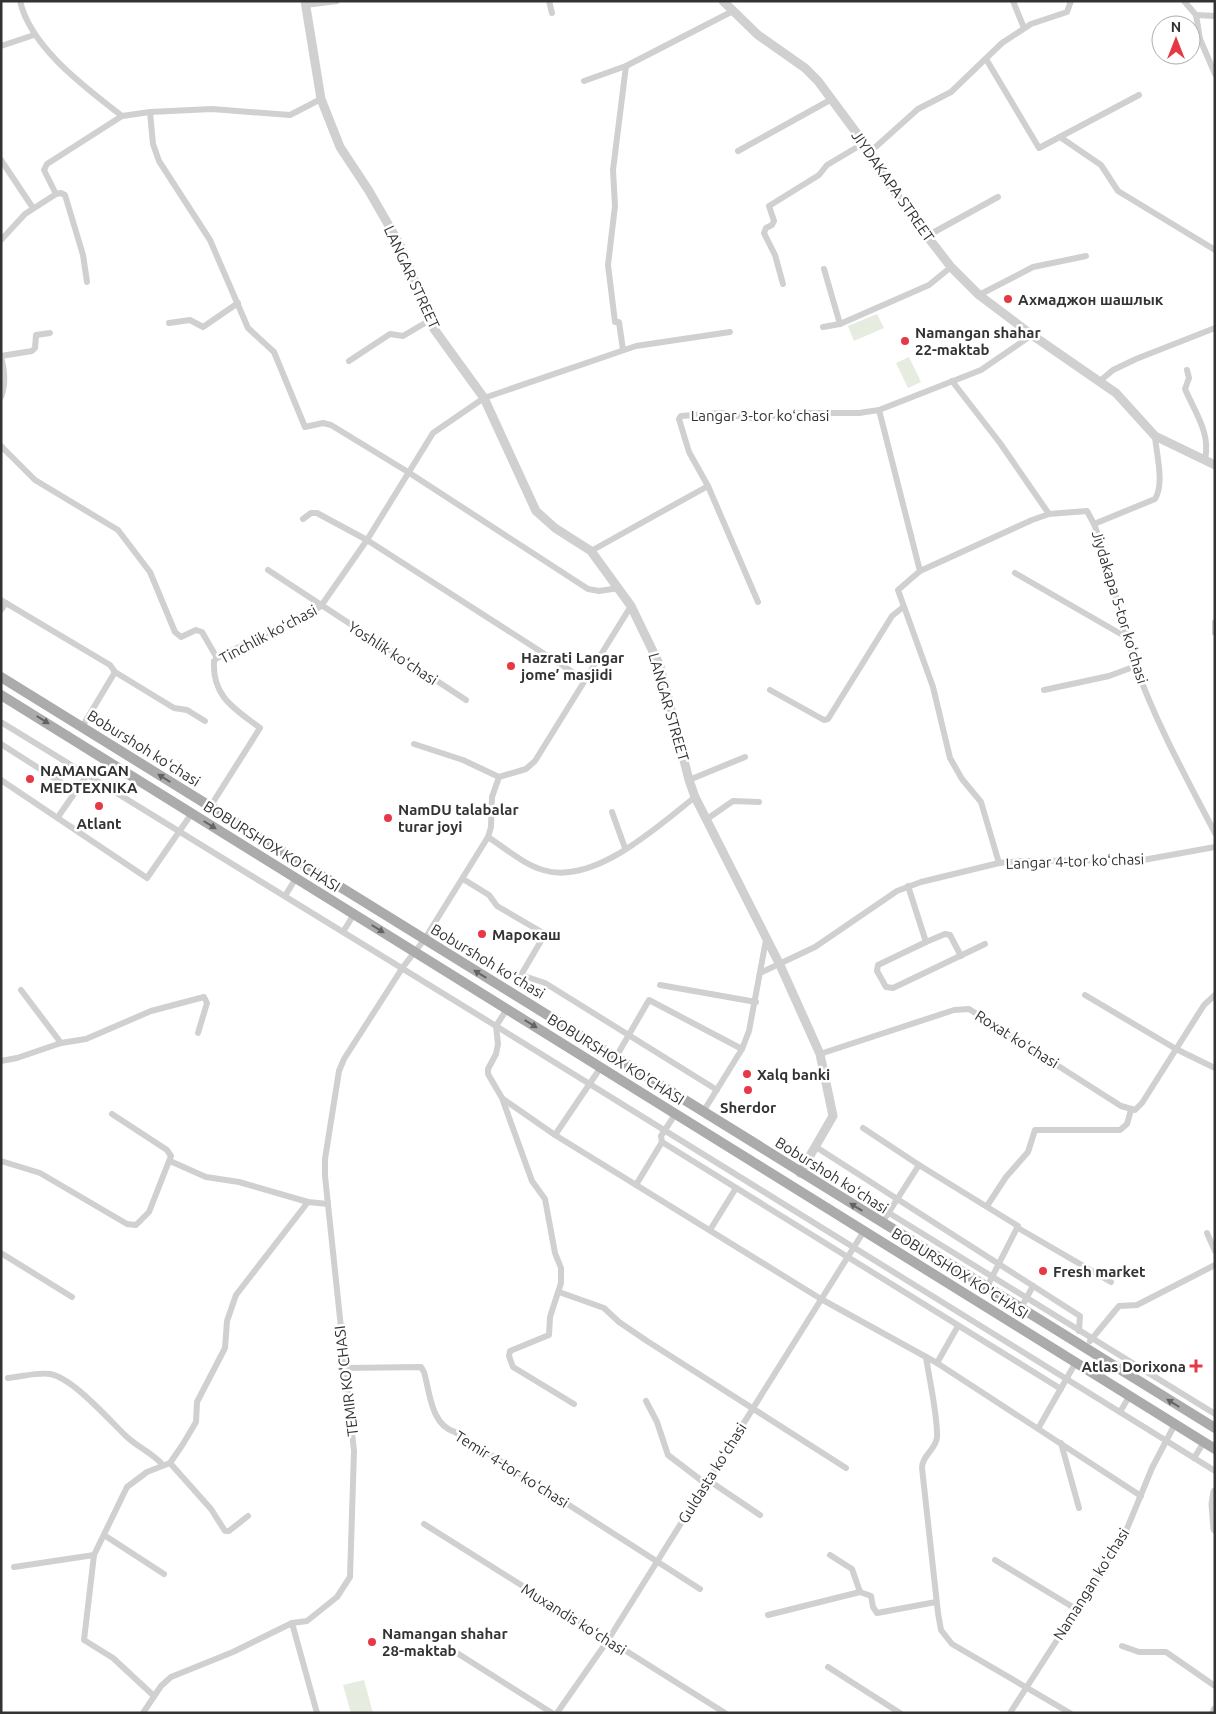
<svg xmlns="http://www.w3.org/2000/svg" width="1216" height="1714" viewBox="0 0 1216 1714" font-family="Ubuntu,sans-serif">
  <rect width="100%" height="100%" fill="#fff"/>
  <!-- green -->
  <g fill="#e6ecdf">
    <path d="M877,314L884,328L854,341L848,326Z"/>
    <path d="M909,357L921,382L908,388L896,363Z"/>
    <path d="M364,1680L373,1713H351L343,1685Z"/>
  </g>
  <g fill="none" stroke-linecap="round" stroke-linejoin="round">
    <!-- minor -->
    <g stroke="#d0d0d0" stroke-width="6">
      <path d="M20,1C31,48 85,87 122,116"/>
      <path d="M549,1L552,13"/>
      <path d="M1013,1L1024,28"/>
      <path d="M1184,1L1196,15"/>
      <path d="M305,5L337,1"/>
      <path d="M1196,15L1200,39L1215,74"/>
      <path d="M1196,15L1215,16"/>
      <path d="M1,46L34,35"/>
      <path d="M986,59L1039,148L1139,95"/>
      <path d="M584,81L626,66L733,11"/>
      <path d="M150,112L153,144L159,161L210,240L248,328L274,352L305,427L323,423L331,425L408,472L588,589L599,591L619,588"/>
      <path d="M1060,137L1101,165L1118,191L1215,250"/>
      <path d="M738,151L832,99"/>
      <path d="M870,152L918,109L951,92L1002,43L1031,24L1067,12L1071,1"/>
      <path d="M1,160L33,208"/>
      <path d="M56,194L61,193L65,195L83,255L87,282"/>
      <path d="M927,236L998,197"/>
      <path d="M1,240L25,214L56,194L44,170L47,164L122,116L150,112L212,109L290,115L321,99"/>
      <path d="M824,269L840,324L929,285L951,267"/>
      <path d="M783,284L775,255L764,233L766,228L772,225L774,221L769,206L819,175L827,165L864,143"/>
      <path d="M979,295L1033,267L1086,256"/>
      <path d="M169,323L190,320L203,327L238,303"/>
      <path d="M823,327L840,324"/>
      <path d="M623,350L619,322H615L608,265L615,206L613,170L626,66"/>
      <path d="M1,356L32,351L35,348L36,335L50,333"/>
      <path d="M1,357C5,371 6,384 1,397"/>
      <path d="M349,361L390,334L403,336L430,320"/>
      <path d="M1187,370L1189,378L1185,389C1195,412 1211,434 1205,459"/>
      <path d="M952,381L1000,443L1049,514"/>
      <path d="M1100,381L1113,370L1136,359L1215,328"/>
      <path d="M879,410L920,571"/>
      <path d="M1155,436C1156,453 1165,483 1155,499L1094,524C1112,570 1120,620 1136,667C1157,725 1187,779 1215,833"/>
      <path d="M1,446L35,480L118,530L150,572L175,632L181,637L196,630L202,632L217,658"/>
      <path d="M708,486L758,602"/>
      <path d="M303,519L311,513H317L367,540L585,680"/>
      <path d="M591,551L708,486L689,452L679,419L681,416L721,413L750,418L801,413H859L879,410L981,370L1032,335"/>
      <path d="M268,570L466,700"/>
      <path d="M1015,573L1126,637"/>
      <path d="M1,600L110,665L115,672L174,708L187,710L205,721"/>
      <path d="M1,610L6,603"/>
      <path d="M1215,622V633"/>
      <path d="M770,690L824,720L828,719L892,616L902,608"/>
      <path d="M1044,690L1109,676L1136,666"/>
      <path d="M1,722L496,1026L498,1044L496,1054L488,1069V1074L502,1098L532,1181L545,1199L555,1253L561,1268V1283L550,1317L549,1335L510,1351L509,1356L513,1367L574,1404"/>
      <path d="M82,727L115,672"/>
      <path d="M1,744L76,792"/>
      <path d="M414,744L463,760L499,777"/>
      <path d="M1,780L147,878L192,813"/>
      <path d="M689,780L745,757"/>
      <path d="M210,807L260,728C235,709 212,697 214,661L217,658L275,629L301,619L321,606L367,540L433,433L484,398L636,346L730,332"/>
      <path d="M612,812L625,848"/>
      <path d="M58,817L87,775"/>
      <path d="M707,819L733,801L759,802"/>
      <path d="M488,837C505,848 523,864 543,870C594,886 658,826 695,797"/>
      <path d="M999,863L981,802L962,779L950,758L933,687L898,590L920,571L1032,520L1049,514L1087,511L1094,524"/>
      <path d="M463,879L489,895L497,906L545,934L521,975L545,983L717,1090"/>
      <path d="M908,886L926,942L878,965L877,971L886,987L893,988L985,944"/>
      <path d="M285,896L296,878"/>
      <path d="M343,932L354,914"/>
      <path d="M926,942L945,934L950,935L961,956"/>
      <path d="M762,972L815,947L897,891L921,882L999,863L1020,861L1143,860L1215,847"/>
      <path d="M660,985L756,1002"/>
      <path d="M21,990L61,1043"/>
      <path d="M1085,995L1176,1049L1215,1068"/>
      <path d="M507,1009L496,1026L1215,1471"/>
      <path d="M820,1054L954,1010L969,1009L1121,1106L1135,1110L1142,1103L1204,1005L1215,995"/>
      <path d="M616,1057L649,1000L742,1049"/>
      <path d="M1,1061L17,1058L61,1043L86,1039L151,1011L204,997L207,1003L198,1033"/>
      <path d="M503,1099L555,1135L821,1299L937,1363L1141,1496"/>
      <path d="M703,1112L742,1049L749,1031L766,940"/>
      <path d="M676,1113L661,1136L662,1142L1061,1389"/>
      <path d="M863,1128L919,1165"/>
      <path d="M555,1135L601,1067"/>
      <path d="M816,1147L1080,1316L1079,1331"/>
      <path d="M1,1161L40,1173L127,1224L136,1225L149,1212L171,1156L167,1150L112,1114"/>
      <path d="M170,1161L206,1177L239,1182L308,1202L328,1204"/>
      <path d="M636,1185L662,1142"/>
      <path d="M987,1206L1006,1177L1028,1152L1035,1130H1120L1127,1124L1131,1110"/>
      <path d="M889,1213L1215,1414"/>
      <path d="M882,1223L919,1165L1018,1226L987,1287"/>
      <path d="M1018,1228L1111,1282"/>
      <path d="M710,1230L736,1188"/>
      <path d="M1207,1233L1215,1251"/>
      <path d="M1,1253L72,1297"/>
      <path d="M559,1292L604,1308L619,1322L647,1341L846,1468"/>
      <path d="M1021,1308L1033,1286"/>
      <path d="M1090,1341L1119,1306L1137,1305L1215,1265"/>
      <path d="M926,1357C929,1378 938,1417 937,1437C936,1450 922,1455 922,1468L938,1613L941,1630L952,1644L1070,1713"/>
      <path d="M937,1363L958,1326"/>
      <path d="M345,1368L421,1367L424,1372C430,1393 431,1425 455,1432L700,1589"/>
      <path d="M8,1378C20,1377 38,1372 50,1374C73,1378 109,1420 127,1437C139,1448 151,1452 163,1465"/>
      <path d="M646,1401L657,1422L668,1455L706,1484"/>
      <path d="M1120,1412L1130,1395"/>
      <path d="M1039,1427L1076,1362"/>
      <path d="M1061,1443L1079,1508"/>
      <path d="M1194,1458L1204,1442"/>
      <path d="M170,1463L211,1509L225,1531H229L248,1516"/>
      <path d="M708,1480L760,1515"/>
      <path d="M424,1524L725,1713"/>
      <path d="M104,1535L164,1574"/>
      <path d="M94,1555L84,1640L113,1658L154,1696"/>
      <path d="M830,1555L852,1569L860,1592"/>
      <path d="M995,1560L1076,1609"/>
      <path d="M14,1567L94,1555L127,1487L147,1472L170,1463L183,1444L196,1422L197,1402L225,1348L227,1321L236,1295L308,1202"/>
      <path d="M768,1615L860,1592L871,1596L873,1607L877,1613L936,1602"/>
      <path d="M292,1623L317,1713"/>
      <path d="M1122,1646L1139,1652H1166L1215,1686"/>
      <path d="M457,1653L552,1713"/>
      <path d="M828,1667L900,1713"/>
      <path d="M143,1713L161,1686L171,1677L233,1652L292,1623L307,1621L337,1597L350,1577L354,1451L325,1176V1159L339,1071L344,1059L403,967L424,940L488,837L491,827L492,797L499,777L526,769L535,761L631,606"/>
      <path d="M557,1713L608,1640L864,1231"/>
      <path d="M1010,1713L1124,1536L1152,1468L1175,1424"/>
    </g>
    <!-- tertiary -->
    <g stroke="#d0d0d0" stroke-width="9">
      <path d="M305,1L321,99L340,147L369,191L400,245L434,329L484,398L536,511L555,528L591,551L631,606L660,666L689,780L695,797L780,965L820,1054L833,1116L800,1173"/>
      <path d="M723,1L758,35L805,68L818,81L864,143L903,205L951,267L979,295L1032,335L1116,393L1155,436L1215,465"/>
      <path d="M1215,1492L1213,1504L1215,1529"/>
      <path d="M1214,1713L1215,1710"/>
    </g>
    <!-- primary -->
    <g stroke="#ababab" stroke-width="10">
      <path d="M1,677L1215,1428"/>
      <path d="M1,695L1215,1449"/>
    </g>
  </g>
  <!-- one-way arrows -->
  <defs><path id="oneway-solid" d="M-6-.8H1V-3.2L6.5 0L1 3.2V.8H-6Z" transform="scale(1.25)"/></defs>
  <g fill="#636363">
    <use href="#oneway-solid" transform="translate(43 720) rotate(32)"/>
    <use href="#oneway-solid" transform="translate(164 778) rotate(-148)"/>
    <use href="#oneway-solid" transform="translate(210 825) rotate(32)"/>
    <use href="#oneway-solid" transform="translate(378 929) rotate(32)"/>
    <use href="#oneway-solid" transform="translate(480 974) rotate(-149)"/>
    <use href="#oneway-solid" transform="translate(531 1024) rotate(32)"/>
    <use href="#oneway-solid" transform="translate(856 1207) rotate(-149)"/>
    <use href="#oneway-solid" transform="translate(1173 1403) rotate(-148)"/>
  </g>
  <!-- markers -->
  <g fill="#e63946" stroke="#fff" stroke-width="2">
    <circle cx="1008" cy="299" r="5"/>
    <circle cx="905" cy="341" r="5"/>
    <circle cx="511" cy="666" r="5"/>
    <circle cx="30" cy="779" r="5"/>
    <circle cx="99" cy="806" r="5"/>
    <circle cx="388" cy="818" r="5"/>
    <circle cx="482" cy="934" r="5"/>
    <circle cx="747" cy="1074" r="5"/>
    <circle cx="748" cy="1090" r="5"/>
    <circle cx="1043" cy="1271" r="5"/>
    <path d="M1193.5 1358.5h5v5h5v5h-5v5h-5v-5h-5v-5h5z"/>
    <circle cx="372" cy="1642" r="5"/>
  </g>
  <g text-anchor="middle" dominant-baseline="central" stroke-width="5" stroke-linejoin="round" paint-order="stroke">
    <!-- street labels -->
    <g font-size="15" fill="#333" stroke="#fff">
      <text transform="translate(893 186) rotate(55)">JIYDAKAPA STREET</text>
      <text transform="translate(412 277) rotate(65)">LANGAR STREET</text>
      <text x="760" y="415">Langar 3-tor koʻchasi</text>
      <text transform="translate(1120 607) rotate(73)">Jiydakapa 5-tor koʻchasi</text>
      <text transform="translate(268 634) rotate(-28)">Tinchlik koʻchasi</text>
      <text transform="translate(393 653) rotate(33)">Yoshlik koʻchasi</text>
      <text transform="translate(669 707) rotate(74)">LANGAR STREET</text>
      <text transform="translate(144 748) rotate(32)">Boburshoh koʻchasi</text>
      <text transform="translate(272 846) rotate(32)">BOBURSHOX KO'CHASI</text>
      <text transform="translate(1075 861) rotate(-2)">Langar 4-tor koʻchasi</text>
      <text transform="translate(488 961) rotate(31)">Boburshoh koʻchasi</text>
      <text transform="translate(1017 1039) rotate(32)">Roxat koʻchasi</text>
      <text transform="translate(616 1059) rotate(32)">BOBURSHOX KO'CHASI</text>
      <text transform="translate(832 1175) rotate(32)">Boburshoh koʻchasi</text>
      <text transform="translate(960 1273) rotate(32)">BOBURSHOX KO'CHASI</text>
      <text transform="translate(346 1381) rotate(-97)">TEMIR KO'CHASI</text>
      <text transform="translate(512 1469) rotate(32)">Temir 4-tor koʻchasi</text>
      <text transform="translate(712 1473) rotate(-58)">Guldasta koʻchasi</text>
      <text transform="translate(1091 1584) rotate(-58)">Namangan koʻchasi</text>
      <text transform="translate(574 1619) rotate(32)">Muxandis koʻchasi</text>
    </g>
    <!-- poi labels -->
    <g font-size="15" font-weight="bold" fill="#333" stroke="#fff" text-anchor="start">
      <text x="1018" y="299">Ахмаджон шашлык</text>
      <text x="915" y="332">Namangan shahar<tspan x="915" dy="17">22-maktab</tspan></text>
      <text x="521" y="657">Hazrati Langar<tspan x="521" dy="17">jome’ masjidi</tspan></text>
      <text x="40" y="770">NAMANGAN<tspan x="40" dy="17">MEDTEXNIKA</tspan></text>
      <text x="398" y="809">NamDU talabalar<tspan x="398" dy="17">turar joyi</tspan></text>
      <text x="99" y="823" text-anchor="middle">Atlant</text>
      <text x="492" y="934">Марокаш</text>
      <text x="757" y="1074">Xalq banki</text>
      <text x="748" y="1107" text-anchor="middle">Sherdor</text>
      <text x="1053" y="1271">Fresh market</text>
      <text x="1186" y="1366" text-anchor="end">Atlas Dorixona</text>
      <text x="382" y="1633">Namangan shahar<tspan x="382" dy="17">28-maktab</tspan></text>
    </g>
  </g>
  <!-- border -->
  <rect width="1216" height="1714" fill="none" stroke="#333333" stroke-width="5"/>
  <!-- north arrow -->
  <g transform="translate(1176 40)"><circle r="24" fill="#ffffff" stroke="#adadad"/>
  <path d="M0-4L9 19L0 12L-9 19Z" fill="#e63946"/>
  <text y="-8" font-size="14" font-weight="bold" text-anchor="middle" fill="#333333">N</text>
  </g>
</svg>
